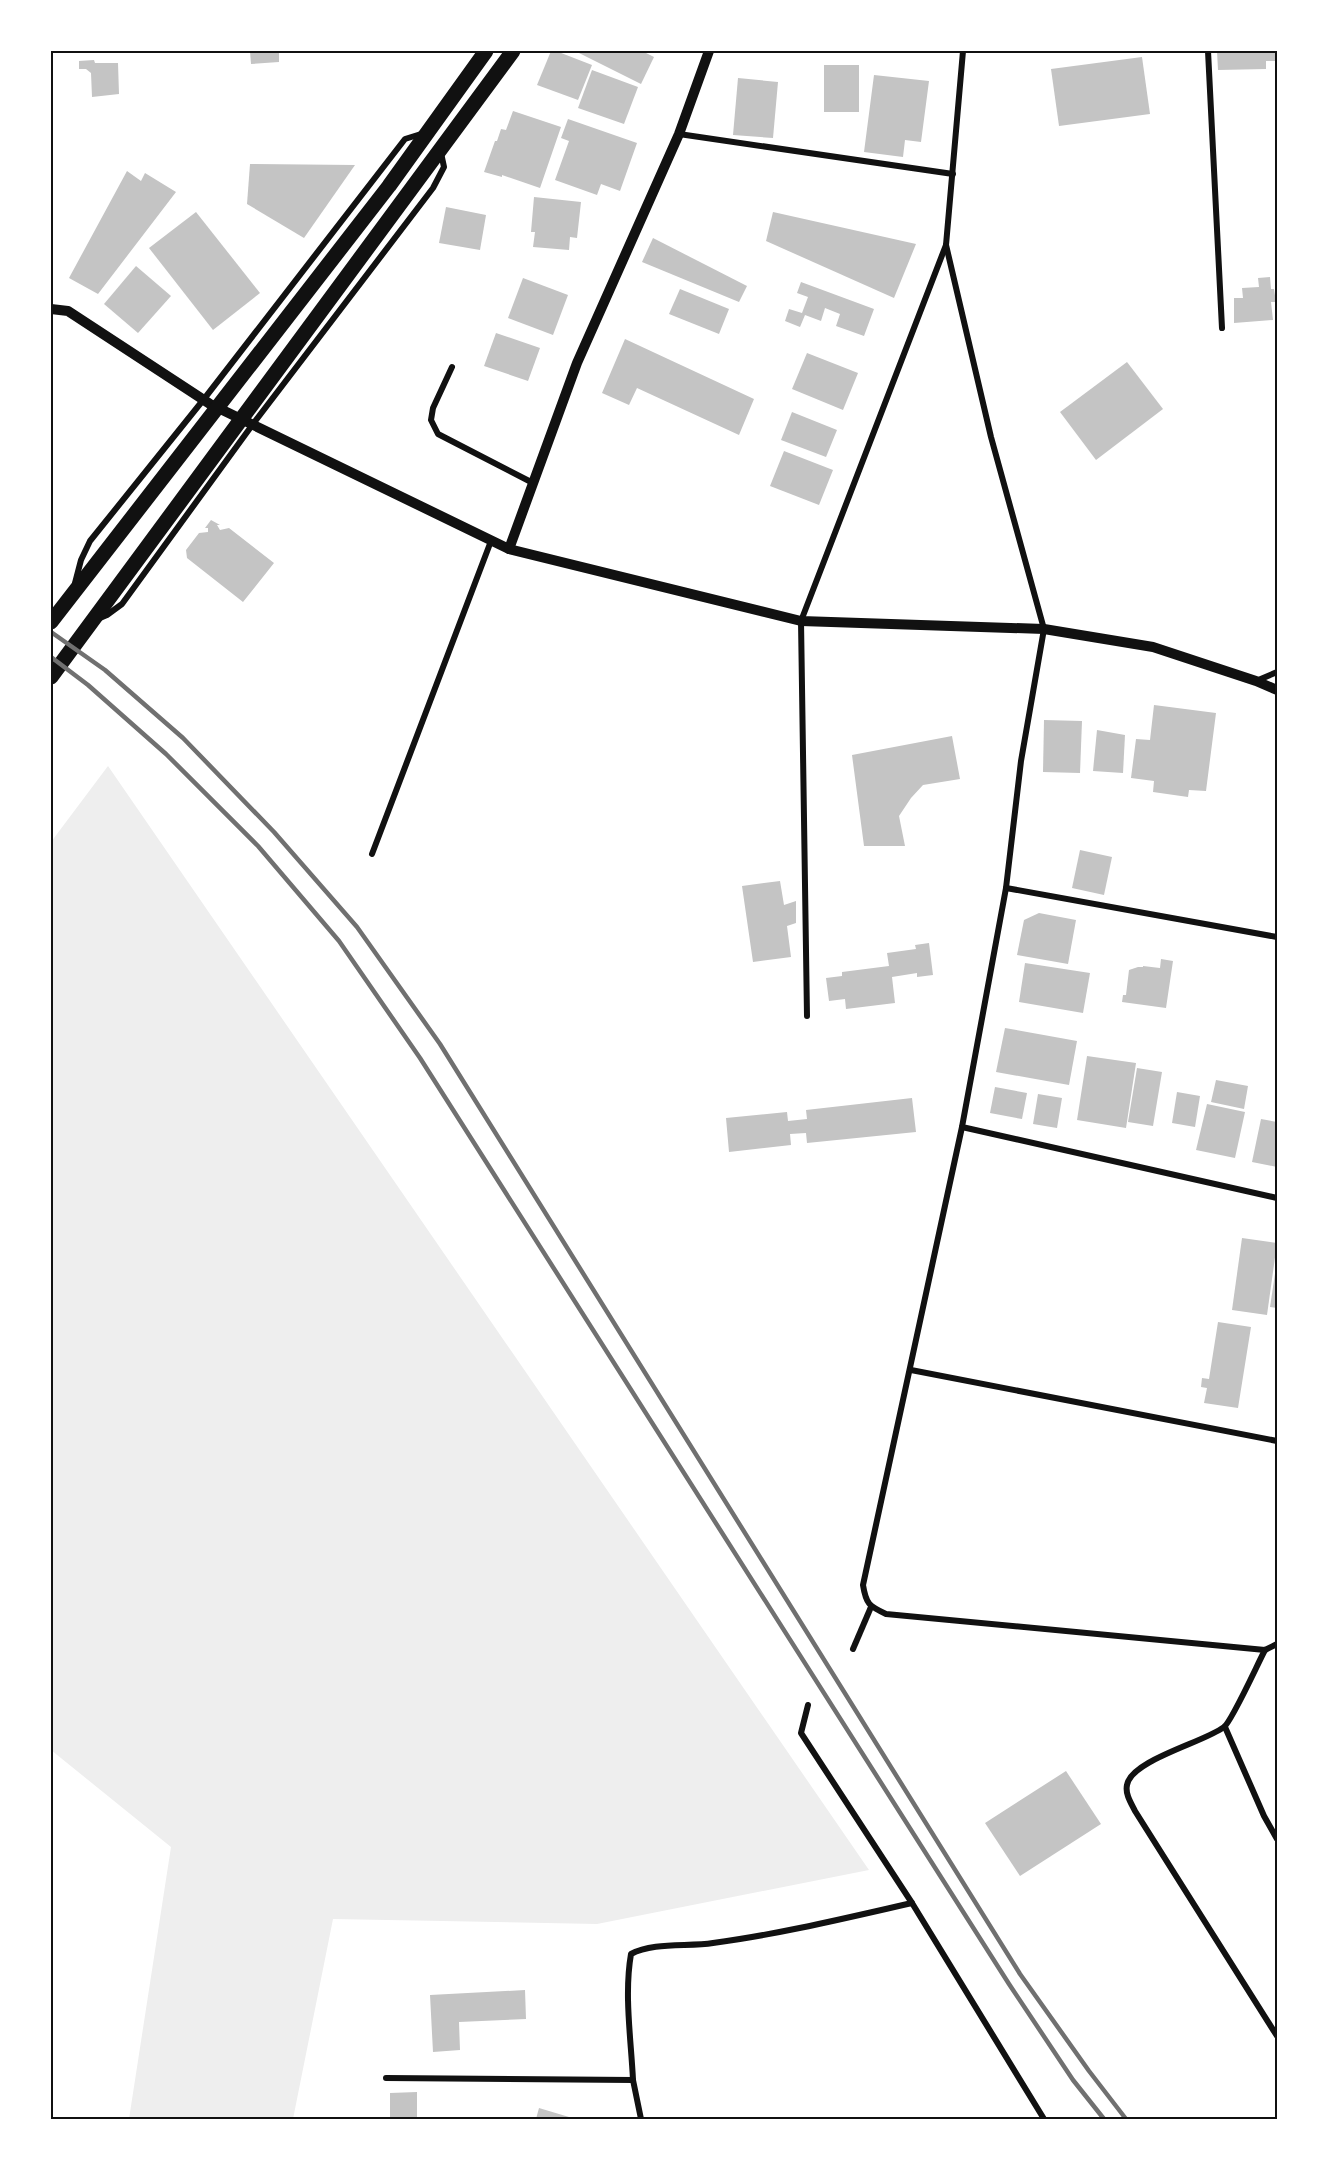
<svg xmlns="http://www.w3.org/2000/svg" width="1328" height="2170" viewBox="0 0 1328 2170" font-family="'Alegreya Sans',sans-serif">
  <rect width="100%" height="100%" fill="#fff"/>
  <!-- green -->
  <path fill="#eee" d="M108,766L869,1870L597,1924L333,1919L293,2119H129L171,1847L51,1750V842Z"/>
  <!-- building -->
  <g fill="#c4c4c4">
    <path d="M250,51H279V62L251,64Z"/>
    <path d="M551,51H556L592,65L578,100L537,85Z"/>
    <path d="M580,51H642L654,57L641,84L579,53Z"/>
    <path d="M1217,51H1277V61H1266V69L1218,70Z"/>
    <path d="M1142,57L1150,114L1059,126L1051,69Z"/>
    <path d="M94,60L95,63H118L119,94L92,97L91,73L86,69H79V61Z"/>
    <rect x="824" y="65" width="35" height="47"/>
    <path d="M592,70L638,87L624,124L578,108Z"/>
    <path d="M874,75L929,81L921,142L905,140L903,157L864,152Z"/>
    <path d="M738,78L778,82L773,138L733,135Z"/>
    <path d="M513,111L561,127L540,188L502,175V177L484,172L495,141H497L501,129L506,130Z"/>
    <path d="M568,119L637,143L620,191L601,184L597,195L555,180L569,141L561,138Z"/>
    <path d="M250,164L355,165L304,238L247,204Z"/>
    <path d="M127,171L141,181L145,173L176,192L98,294L69,278Z"/>
    <path d="M534,197L581,202L577,238L570,237L569,250L533,247L535,232H531Z"/>
    <path d="M446,207L486,215L480,250L439,243Z"/>
    <path d="M196,212L260,293L213,330L149,248Z"/>
    <path d="M773,212L916,244L894,298L766,241Z"/>
    <path d="M653,238L747,286L739,302L642,262Z"/>
    <path d="M136,266L171,296L138,333L104,304Z"/>
    <path d="M1270,277L1271,289H1274L1276,302H1271L1273,320L1234,323V298H1243L1242,288L1259,287L1258,278Z"/>
    <path d="M523,278L568,295L553,335L508,318Z"/>
    <path d="M801,282L874,309L864,336L836,326L840,314L825,308L821,321L805,315L800,327L785,321L789,309L802,313L808,297L797,293Z"/>
    <path d="M680,289L729,309L719,334L669,314Z"/>
    <path d="M496,333L540,348L528,381L484,366Z"/>
    <path d="M625,339L754,399L739,435L637,388L629,405L602,393Z"/>
    <path d="M807,353L858,373L843,410L792,389Z"/>
    <path d="M1127,362L1163,409L1096,460L1060,412Z"/>
    <path d="M792,412L837,430L826,457L781,440Z"/>
    <path d="M784,451L833,470L819,505L770,486Z"/>
    <path d="M211,520L220,525H217L220,530L229,528L274,563L243,602L187,558L186,550L199,533L208,532V528H205Z"/>
    <path d="M1154,705L1216,713L1206,791L1189,790L1188,797L1153,792L1154,781L1131,778L1136,739L1150,740Z"/>
    <path d="M1044,720L1082,721L1080,773L1043,772Z"/>
    <path d="M1097,730L1125,735L1123,773L1093,771Z"/>
    <path d="M952,736L960,779L923,785L911,798L899,816L905,846H864L852,755Z"/>
    <path d="M1080,850L1112,857L1104,895L1072,888Z"/>
    <path d="M780,881L784,905L796,901V923L787,926L791,957L753,962L742,886Z"/>
    <path d="M1039,913L1076,920L1068,964L1017,955L1024,920Z"/>
    <path d="M929,943L933,975L917,977V973L892,977L895,1003L846,1009L845,999L829,1001L826,978L842,976V972L889,966L887,953L916,949L915,945Z"/>
    <path d="M1161,959L1173,961L1166,1008L1122,1002L1123,995H1126L1129,970L1138,967H1143V966L1160,968Z"/>
    <path d="M1025,963L1090,973L1083,1013L1019,1002Z"/>
    <path d="M1005,1028L1077,1041L1069,1085L996,1072Z"/>
    <path d="M1087,1056L1136,1063L1126,1128L1077,1120Z"/>
    <path d="M1137,1068L1162,1072L1153,1126L1128,1122Z"/>
    <path d="M1216,1080L1248,1086L1244,1109L1211,1102Z"/>
    <path d="M995,1087L1027,1093L1022,1119L990,1113Z"/>
    <path d="M1177,1092L1200,1096L1195,1127L1172,1123Z"/>
    <path d="M1038,1094L1062,1098L1057,1128L1033,1124Z"/>
    <path d="M912,1098L916,1132L807,1143L806,1133L790,1134L791,1145L729,1152L726,1118L787,1112L788,1121L807,1119L806,1110Z"/>
    <path d="M1207,1104L1245,1112L1235,1158L1196,1150Z"/>
    <path d="M1261,1119L1277,1122V1167L1252,1162Z"/>
    <path d="M1242,1238L1277,1243L1267,1315L1232,1310Z"/>
    <path d="M1276,1267H1277V1308L1270,1307Z"/>
    <path d="M1218,1322L1251,1327L1238,1408L1204,1403L1207,1388L1201,1387L1202,1378L1209,1379Z"/>
    <path d="M1066,1771L1101,1824L1020,1876L985,1823Z"/>
    <path d="M525,1990L526,2019L459,2022L460,2050L433,2052L430,1995Z"/>
    <path d="M417,2092V2119H390V2093Z"/>
    <path d="M539,2108L569,2117L568,2119H536Z"/>
  </g>
  <g fill="none" stroke-linecap="round" stroke-linejoin="round">
    <!-- minor -->
    <g stroke="#111" stroke-width="6">
      <path d="M1208,51L1222,328"/>
      <path d="M679,134L953,174"/>
      <path d="M946,245L991,437L1044,629L1021,761L1006,888L962,1127L1277,1198"/>
      <path d="M452,367L433,408L431,420L438,434L533,483"/>
      <path d="M75,583L81,560L90,541L204,399L405,139L421,134"/>
      <path d="M100,618L107,615L122,604L253,424L433,188L444,167L441,153"/>
      <path d="M1256,681L1277,672"/>
      <path d="M372,854L491,541"/>
      <path d="M1006,888L1277,937"/>
      <path d="M807,1016L801,621L946,245L963,51"/>
      <path d="M962,1127L863,1585C866,1604 869,1606 886,1614L1265,1650L1277,1644"/>
      <path d="M911,1370L1277,1441"/>
      <path d="M853,1649L871,1607"/>
      <path d="M1265,1650C1258,1663 1232,1721 1224,1727C1205,1742 1131,1760 1127,1785C1125,1794 1131,1803 1135,1811L1277,2036"/>
      <path d="M808,1705L801,1733L912,1903L1044,2119"/>
      <path d="M1225,1727L1264,1816L1277,1839"/>
      <path d="M386,2078L633,2080L641,2119"/>
      <path d="M633,2080C631,2039 624,1994 631,1954C653,1942 688,1947 713,1943C780,1934 846,1918 912,1903"/>
    </g>
    <!-- tertiary -->
    <g stroke="#111" stroke-width="10">
      <path d="M51,309L68,311L210,404L509,549L801,621L1044,629L1153,647L1256,681L1277,690"/>
      <path d="M509,549L577,363L679,134L709,51"/>
    </g>
    <!-- primary -->
    <g stroke="#111" stroke-width="15">
      <path d="M51,622L389,186L486,51"/>
      <path d="M51,677L513,51"/>
    </g>
    <!-- rail -->
    <g stroke="#707070" stroke-width="4.5">
      <path d="M51,632L105,670L183,738L274,832L357,927L440,1044L1020,1974L1089,2071L1126,2119"/>
      <path d="M51,657L88,685L166,754L258,846L339,941L420,1058L1009,1984L1073,2080L1104,2119"/>
    </g>
  </g>
  <!-- border -->
  <rect width="1328" height="2170" fill="none" stroke="#ffffff" stroke-width="105"/>
  <rect x="52" y="52" width="1224" height="2066" fill="none" stroke="#111" stroke-width="2"/>
</svg>
